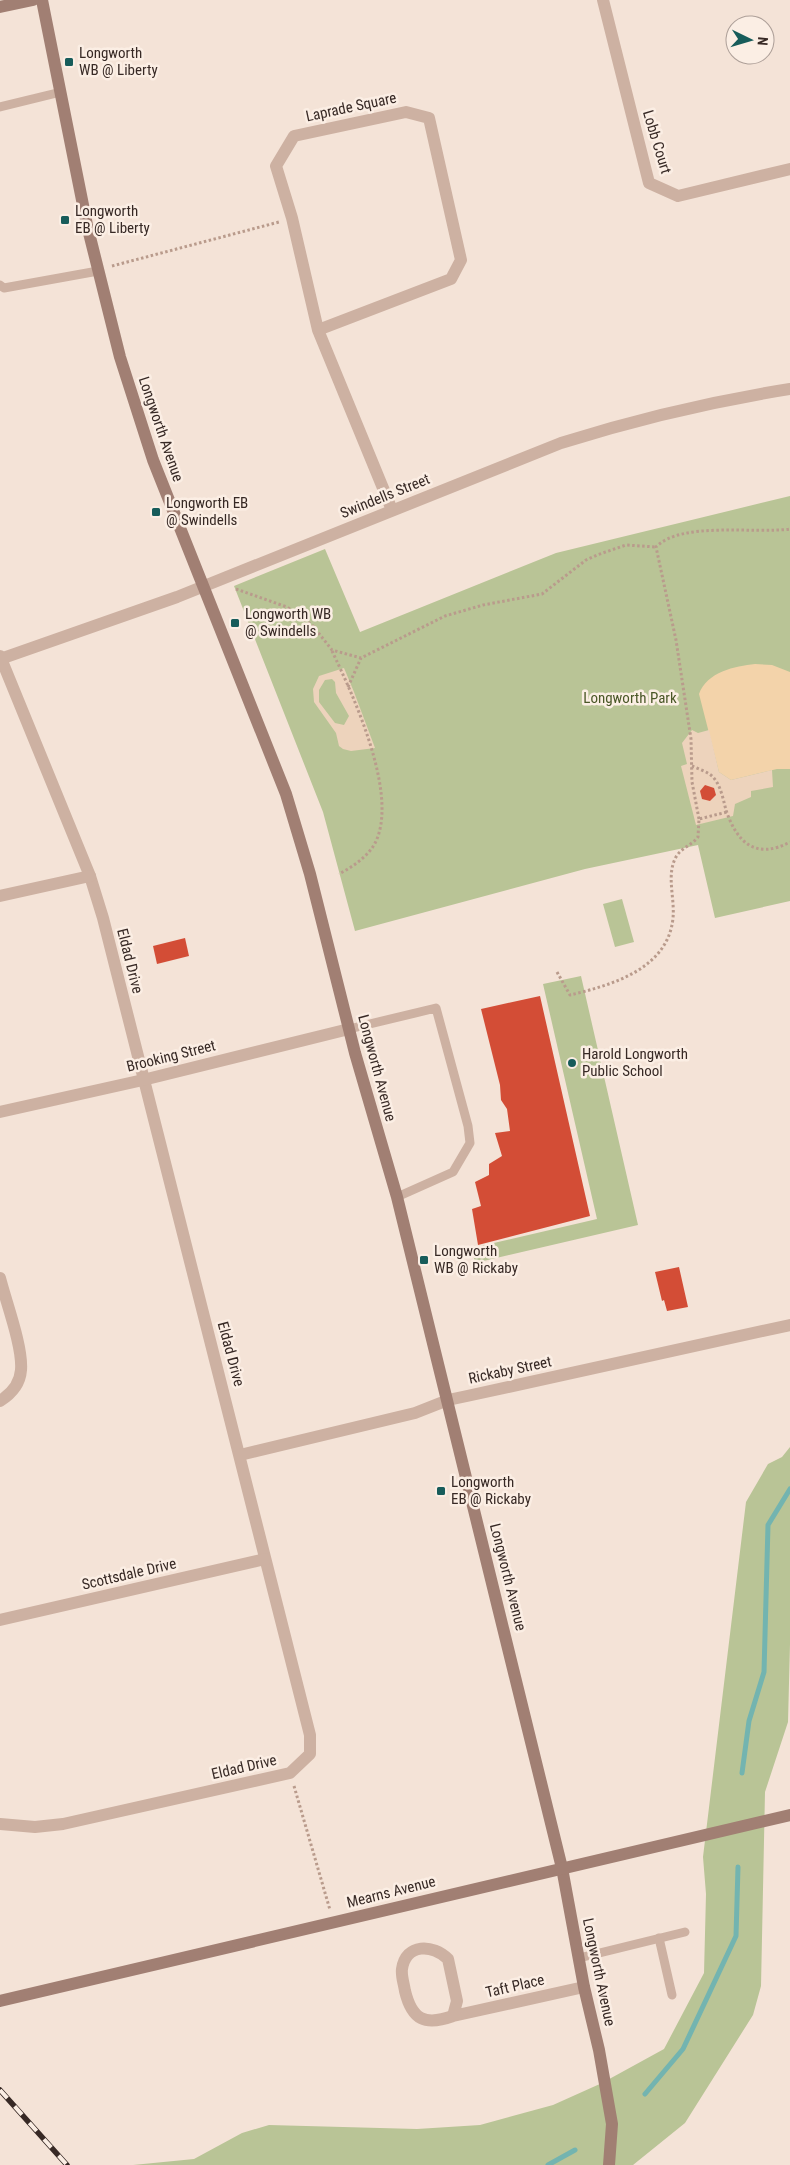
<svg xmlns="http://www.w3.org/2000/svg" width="790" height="2165" viewBox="0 0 790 2165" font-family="'Roboto Condensed',sans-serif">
  <rect width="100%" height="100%" fill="#f4e3d7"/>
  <!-- green -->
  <g fill="#b9c496">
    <path d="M790,496V901L715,918L698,845L585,869L355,931L323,812L234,586L325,549L360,632L556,553Z"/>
    <path d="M622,899L634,942L615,947L603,904Z"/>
    <path d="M581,976L638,1225L475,1263L472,1248L597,1219L543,984Z"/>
    <path d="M790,1447V1644L788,1722L765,1792L761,1986L753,2015L685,2123L633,2165H133L194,2159L242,2133L269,2125L417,2129L480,2125L553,2105L602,2083L664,2049L704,1973L706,1894L703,1857L746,1502L768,1464L782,1457Z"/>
  </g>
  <!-- sand -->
  <path fill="#f3d3aa" d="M755,664L772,665L790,672V769H777L731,780L719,772L699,694C707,672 735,666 755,664Z"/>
  <!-- plaza -->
  <g fill="#edd3bc" fill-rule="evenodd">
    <path d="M344,668L354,692L375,748L351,751L343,749L339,746L336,733L314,702L313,689L319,676ZM325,680L332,679L335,682L336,693L349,716L344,725L335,723L319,702V690Z"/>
    <path d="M692,730L698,733L709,730L719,772L731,780L772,770L773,787L751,791V797L735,804L733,816L696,825L681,766L687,764L682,743Z"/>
  </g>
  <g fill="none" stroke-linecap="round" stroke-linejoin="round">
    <!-- stream -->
    <g stroke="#73b4b0" stroke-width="5">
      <path d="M742,1773L749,1721L764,1672L768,1525L790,1489"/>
      <path d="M645,2094L683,2049L736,1936L738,1867"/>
      <path d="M548,2165L575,2150"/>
    </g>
  </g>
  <!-- building -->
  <g fill="#d34d36">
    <path d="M705,785L714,788L716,795L710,801L702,799L700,791Z"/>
    <path d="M185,938L189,956L157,964L153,946Z"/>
    <path d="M540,996L590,1216L478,1245L472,1209L481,1206L475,1182L489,1175V1164L502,1156L495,1133L510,1131L507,1109L501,1100L500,1085L481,1009Z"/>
    <path d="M679,1267L688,1307L667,1311L664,1300L662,1301L655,1272Z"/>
  </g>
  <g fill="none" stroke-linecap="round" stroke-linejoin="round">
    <!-- path -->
    <g stroke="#b99b8c" stroke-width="3" stroke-dasharray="2.5 2.5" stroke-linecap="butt">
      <path d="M112,266L279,222"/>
      <path d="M236,589L287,607L313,626L332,650L361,658L445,616L483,605L542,594L586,560L597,555L626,545L656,547"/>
      <path d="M332,651C353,695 401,798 374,845C366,858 352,867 339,874"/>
      <path d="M348,687L361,658"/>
      <path d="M692,766C699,769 708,772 713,777C721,786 723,799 726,810C737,843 756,860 790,842"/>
      <path d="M699,819L692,782L691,739L676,640L656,547C681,521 755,534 790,529"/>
      <path d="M557,972L570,995C612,985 668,969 673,918C675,898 666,875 676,857C681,848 692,845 698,837L699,819L727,812"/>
      <path d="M294,1786L330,1910"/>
    </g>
    <!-- lane -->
    <g stroke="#cdb1a2" stroke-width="9">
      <path d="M0,107L61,92"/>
      <path d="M0,285L4,288L98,271"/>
      <path d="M349,1029L436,1008L468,1126L470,1143L453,1172L397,1197"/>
      <path d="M659,1938L672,1995"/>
      <path d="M579,1958L685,1932"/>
    </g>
    <!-- street -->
    <g stroke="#cdb1a2" stroke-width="12">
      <path d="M603,0L649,183L678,196L790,169"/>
      <path d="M318,330L451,279L461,260L429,118L406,112L294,136L276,166L292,218L318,330L392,510"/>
      <path d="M0,656L90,876L103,918L310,1735V1754L290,1773L63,1824L35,1827L0,1824"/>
      <path d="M0,659L177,597L561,443C634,420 714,401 790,389"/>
      <path d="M0,896L90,876"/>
      <path d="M0,1112L143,1080L349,1029"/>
      <path d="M0,1278C6,1302 23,1347 21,1370C20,1384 11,1394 0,1401"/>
      <path d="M240,1455L415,1413L448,1400L467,1396L790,1325"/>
      <path d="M0,1620L265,1559"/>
      <path d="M453,2016C425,2026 412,2020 405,1991C404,1984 401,1976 402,1969C406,1943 433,1944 448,1959L457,2001L453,2016L584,1987"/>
    </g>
    <!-- secondary -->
    <g stroke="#a17f73" stroke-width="12">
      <path d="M42,0L87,225L120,357L153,460L286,794L310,874L355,1053L397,1197L562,1868L584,1987L599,2050L612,2124L609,2165"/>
      <path d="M0,7L33,0"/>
      <path d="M0,2001L790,1815"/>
    </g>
    <defs>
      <path id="rail" d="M0,2090L67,2165"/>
    </defs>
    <!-- rail casing -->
    <use href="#rail" stroke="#372925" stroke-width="5.5"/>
    <!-- rail -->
    <use href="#rail" stroke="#fbeee4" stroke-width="4" stroke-dasharray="11" stroke-linecap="butt"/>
  </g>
  <!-- markers -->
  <g fill="#175c5a" stroke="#fbeee4" stroke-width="2">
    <rect x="64" y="57" width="10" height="10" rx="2.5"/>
    <rect x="60" y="215" width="10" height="10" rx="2.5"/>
    <rect x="151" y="507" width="10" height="10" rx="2.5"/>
    <rect x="230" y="618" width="10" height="10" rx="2.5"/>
    <circle cx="572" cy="1063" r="5"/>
    <rect x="419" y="1255" width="10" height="10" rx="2.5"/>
    <rect x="436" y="1486" width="10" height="10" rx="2.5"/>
  </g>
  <g text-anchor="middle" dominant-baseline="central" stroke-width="5" stroke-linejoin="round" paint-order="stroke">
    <!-- poi labels -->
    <g font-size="15" fill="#372925" stroke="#fbeee4" text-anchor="start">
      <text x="79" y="53">Longworth<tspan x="79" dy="17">WB @ Liberty</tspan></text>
      <text x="75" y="211">Longworth<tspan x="75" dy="17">EB @ Liberty</tspan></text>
      <text x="166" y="503">Longworth EB<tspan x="166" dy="17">@ Swindells</tspan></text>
      <text x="245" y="614">Longworth WB<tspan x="245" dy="17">@ Swindells</tspan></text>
      <text x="582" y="1054">Harold Longworth<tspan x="582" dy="17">Public School</tspan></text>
      <text x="434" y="1251">Longworth<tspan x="434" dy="17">WB @ Rickaby</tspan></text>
      <text x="451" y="1482">Longworth<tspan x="451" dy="17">EB @ Rickaby</tspan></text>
    </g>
    <!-- street labels -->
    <g font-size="15" fill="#372925" stroke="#fbeee4">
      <text transform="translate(351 107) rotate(-12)">Laprade Square</text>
      <text transform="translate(657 142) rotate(73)">Lobb Court</text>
      <text transform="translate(161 429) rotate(71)">Longworth Avenue</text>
      <text transform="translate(385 496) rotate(-22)">Swindells Street</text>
      <text transform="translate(130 961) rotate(76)">Eldad Drive</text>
      <text transform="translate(171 1056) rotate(-14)">Brooking Street</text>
      <text transform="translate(377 1068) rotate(75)">Longworth Avenue</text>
      <text transform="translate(231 1354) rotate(75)">Eldad Drive</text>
      <text transform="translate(510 1370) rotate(-12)">Rickaby Street</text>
      <text transform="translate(129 1574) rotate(-13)">Scottsdale Drive</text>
      <text transform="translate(508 1577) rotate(76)">Longworth Avenue</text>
      <text transform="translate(244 1767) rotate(-13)">Eldad Drive</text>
      <text transform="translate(391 1892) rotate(-14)">Mearns Avenue</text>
      <text transform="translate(599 1972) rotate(78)">Longworth Avenue</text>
      <text transform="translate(515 1986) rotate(-13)">Taft Place</text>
    </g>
    <!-- park labels -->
    <g font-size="15" fill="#4a5727" stroke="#fbeee4">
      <text x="630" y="698">Longworth Park</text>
    </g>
  </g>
  <!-- north arrow -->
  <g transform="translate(750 40) rotate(95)"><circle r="24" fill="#fbeee4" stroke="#ad9f98"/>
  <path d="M0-4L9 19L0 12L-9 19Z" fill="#175c5a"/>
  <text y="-8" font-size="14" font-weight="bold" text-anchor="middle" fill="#372925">N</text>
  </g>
</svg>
